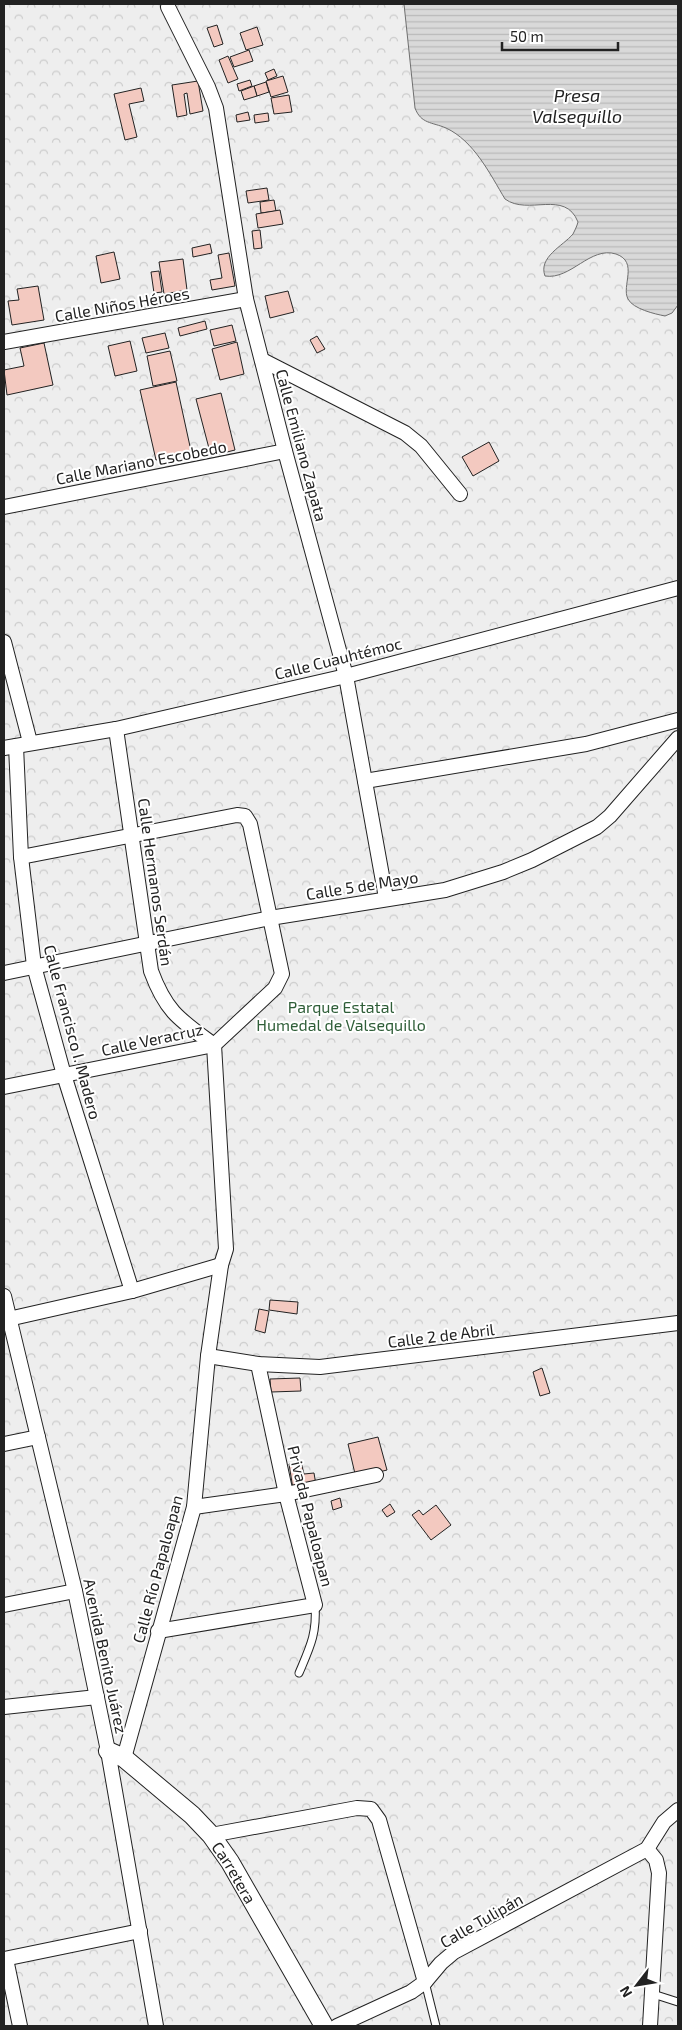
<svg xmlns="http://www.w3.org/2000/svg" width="682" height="2030" viewBox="0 0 682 2030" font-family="'Exo 2',sans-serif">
  <defs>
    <pattern id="park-crowns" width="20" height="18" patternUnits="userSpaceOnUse" patternTransform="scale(1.25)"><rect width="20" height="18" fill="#eee"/><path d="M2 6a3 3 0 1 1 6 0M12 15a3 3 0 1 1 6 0" fill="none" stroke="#ccc"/></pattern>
    <pattern id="water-rules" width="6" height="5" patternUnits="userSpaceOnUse" patternTransform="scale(1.25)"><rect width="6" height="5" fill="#d9d9d9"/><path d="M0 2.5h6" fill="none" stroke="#bababa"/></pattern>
  </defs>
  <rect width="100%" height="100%" fill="#fff"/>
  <!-- park -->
  <rect fill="url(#park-crowns)" stroke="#6f6f6f" x="4" y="4" width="674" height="2022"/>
  <!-- water -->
  <path fill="url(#water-rules)" stroke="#6f6f6f" d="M404,4H678V305L672,313L665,316C655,314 633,309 628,299C621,286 639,262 616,254C590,246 571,280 545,276C538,257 563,246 573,234C575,230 577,226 578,222C565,189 528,216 505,199C490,174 474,141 446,128C432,122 421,124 415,108Z"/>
  <!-- building -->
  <g fill="#f3c9c0" stroke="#222">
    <path d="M217,25L223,44L214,47L207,28Z"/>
    <path d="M257,27L263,45L246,50L240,33Z"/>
    <path d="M249,50L253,61L234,67L230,57Z"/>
    <path d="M228,56L238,79L228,83L219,60Z"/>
    <path d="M274,69L277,76L268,80L265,73Z"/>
    <path d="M283,76L288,92L271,97L266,81Z"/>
    <path d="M250,80L252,86L239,91L237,84Z"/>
    <path d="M198,81L203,111L190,114L187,93L184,94L187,115L177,117L172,85Z"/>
    <path d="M266,82L269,92L257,96L254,86Z"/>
    <path d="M254,86L257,96L244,100L241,91Z"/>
    <path d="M141,88L144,101L129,104L137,137L125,140L114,94Z"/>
    <path d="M289,95L292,112L274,114L271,98Z"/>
    <path d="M248,112L250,120L237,122L236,115Z"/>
    <path d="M268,113L269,121L255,123L254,115Z"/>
    <path d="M267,188L269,200L248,203L246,191Z"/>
    <path d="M274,200L276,211L261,213L260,202Z"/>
    <path d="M280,210L283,224L258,228L256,214Z"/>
    <path d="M260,230L262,248L254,249L252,231Z"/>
    <path d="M210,244L212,253L193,257L192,248Z"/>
    <path d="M114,252L120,279L101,283L96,256Z"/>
    <path d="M229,253L235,286L212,290L210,280L222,278L218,255Z"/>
    <path d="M183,259L187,290L164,294L159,262Z"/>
    <path d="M159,271L162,292L154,293L151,272Z"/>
    <path d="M38,286L44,320L12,325L8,301L19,300L17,289Z"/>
    <path d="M288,291L294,312L270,318L265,296Z"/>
    <path d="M205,321L207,329L180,336L178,328Z"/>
    <path d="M232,325L236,341L214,346L210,330Z"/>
    <path d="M165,333L169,348L146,353L142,338Z"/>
    <path d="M317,336L325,349L317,353L310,340Z"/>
    <path d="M130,341L137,371L115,376L108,346Z"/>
    <path d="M237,342L244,374L220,380L212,349Z"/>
    <path d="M44,343L53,385L7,395L4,370L24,366L20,348Z"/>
    <path d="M170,351L177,381L153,386L147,356Z"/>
    <path d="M176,382L191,451L156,460L140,390Z"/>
    <path d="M221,393L235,450L211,456L196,399Z"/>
    <path d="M489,442L499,461L473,476L462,457Z"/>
    <path d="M270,1300L298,1302L297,1314L269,1310Z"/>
    <path d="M259,1309L269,1311L265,1333L255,1330Z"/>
    <path d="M542,1368L550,1393L540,1396L533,1372Z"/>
    <path d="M300,1378L301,1391L271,1392L270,1379Z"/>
    <path d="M378,1437L387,1470L356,1478L348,1444Z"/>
    <path d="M301,1462L304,1474L314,1473L316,1485L293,1489L289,1464Z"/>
    <path d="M340,1498L342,1507L333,1510L331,1501Z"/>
    <path d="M390,1504L395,1512L387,1517L382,1510Z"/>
    <path d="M436,1505L451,1525L431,1540L412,1515L419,1510L423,1515Z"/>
  </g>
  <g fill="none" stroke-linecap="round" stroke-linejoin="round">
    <defs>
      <g id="service">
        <path d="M299,1673C310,1647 317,1634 315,1605"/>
        <path d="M425,1982L436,2026"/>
        <path d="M653,1994L678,2002"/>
      </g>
      <g id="minor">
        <path d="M168,7L208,87L216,108L246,299L285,451L346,676L386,898"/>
        <path d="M4,342L246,299"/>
        <path d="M262,360L405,433L421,446L460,494"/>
        <path d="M4,507L285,451"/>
        <path d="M4,642L30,742"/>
        <path d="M116,729L151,971C166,1012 180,1020 214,1045"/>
        <path d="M16,746L21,857L34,966L64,1075L132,1291"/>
        <path d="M4,748L116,729L346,676L678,588"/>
        <path d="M365,781L586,744L678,720"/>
        <path d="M4,973L270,918L445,890L503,872L532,860L597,827L610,816L678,738"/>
        <path d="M4,1087L214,1045L275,988L282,974L250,824L245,816L237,815L21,857"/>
        <path d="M4,1296L75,1591L108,1751L156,2026"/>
        <path d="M4,1320L132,1291L221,1265"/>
        <path d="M208,1356L258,1364L320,1367L678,1323"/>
        <path d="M4,1444L38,1437"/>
        <path d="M194,1507L286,1494L376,1475"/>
        <path d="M4,1605L75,1591"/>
        <path d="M158,1631L315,1605L286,1494L258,1364"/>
        <path d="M4,1707L97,1697"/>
        <path d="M124,1758L194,1507L208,1356L221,1265L226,1249L214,1045"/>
        <path d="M211,1835L357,1808L371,1809L379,1820L425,1982"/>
        <path d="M647,1849L656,1860L659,1873L650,2026"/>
        <path d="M4,1959L140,1931"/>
        <path d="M6,1959L20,2026"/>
        <path d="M337,2026L411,1992L425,1982L441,1963L454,1952L647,1849L664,1822L678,1810"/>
      </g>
      <g id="tertiary">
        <path id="s1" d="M108,1751L124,1758L192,1815L211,1835L230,1862L324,2026"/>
      </g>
    </defs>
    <!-- service casing -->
    <use href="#service" stroke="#222" stroke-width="9"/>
    <!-- minor casing -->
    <use href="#minor" stroke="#222" stroke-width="16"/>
    <!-- tertiary casing -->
    <use href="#tertiary" stroke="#222" stroke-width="20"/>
    <!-- service -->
    <use href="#service" stroke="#fff" stroke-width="7"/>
    <!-- minor -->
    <use href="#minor" stroke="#fff" stroke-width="14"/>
    <!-- tertiary -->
    <use href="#tertiary" stroke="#fff" stroke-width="18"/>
  </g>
  <g text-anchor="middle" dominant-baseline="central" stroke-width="4" stroke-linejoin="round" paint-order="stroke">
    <!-- street labels -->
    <g font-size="16" fill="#222" stroke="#fff">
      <text transform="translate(122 304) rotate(-10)">Calle Niños Héroes</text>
      <text transform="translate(302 445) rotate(75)">Calle Emiliano Zapata</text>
      <text transform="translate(141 462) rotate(-11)">Calle Mariano Escobedo</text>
      <text transform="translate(338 658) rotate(-14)">Calle Cuauhtémoc</text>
      <text transform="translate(156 882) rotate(82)">Calle Hermanos Serdán</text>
      <text transform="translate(362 885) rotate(-9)">Calle 5 de Mayo</text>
      <text transform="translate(73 1032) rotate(75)">Calle Francisco I. Madero</text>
      <text transform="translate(152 1039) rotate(-12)">Calle Veracruz</text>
      <text transform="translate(441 1335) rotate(-7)">Calle 2 de Abril</text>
      <text transform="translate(311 1516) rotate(76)">Privada Papaloapan</text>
      <text transform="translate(157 1569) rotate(-75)">Calle Río Papaloapan</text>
      <text transform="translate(106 1656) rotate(78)">Avenida Benito Juárez</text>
      <text stroke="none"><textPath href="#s1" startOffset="178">Carretera</textPath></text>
      <text transform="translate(481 1920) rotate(-30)">Calle Tulipán</text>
    </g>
    <!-- park labels -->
    <g font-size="16" fill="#2f5e38" stroke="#fff">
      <text x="341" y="1006">Parque Estatal<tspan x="341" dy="18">Humedal de Valsequillo</tspan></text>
    </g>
    <!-- water labels -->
    <g font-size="18" font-style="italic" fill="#222" stroke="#fff">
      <text x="577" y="95">Presa<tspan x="577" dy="21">Valsequillo</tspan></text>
    </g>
  </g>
  <!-- border -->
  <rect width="682" height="2030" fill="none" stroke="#222222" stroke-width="10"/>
  <!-- north arrow -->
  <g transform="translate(637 1985) rotate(239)" stroke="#ffffff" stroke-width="4" paint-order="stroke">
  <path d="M0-4L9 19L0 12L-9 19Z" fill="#222222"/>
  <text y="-8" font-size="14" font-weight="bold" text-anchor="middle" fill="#222222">N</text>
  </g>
  <!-- scale -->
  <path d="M502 42v8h116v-8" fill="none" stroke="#222222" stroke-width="2.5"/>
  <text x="510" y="42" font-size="15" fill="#222222" stroke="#ffffff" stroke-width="4" paint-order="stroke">50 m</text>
</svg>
